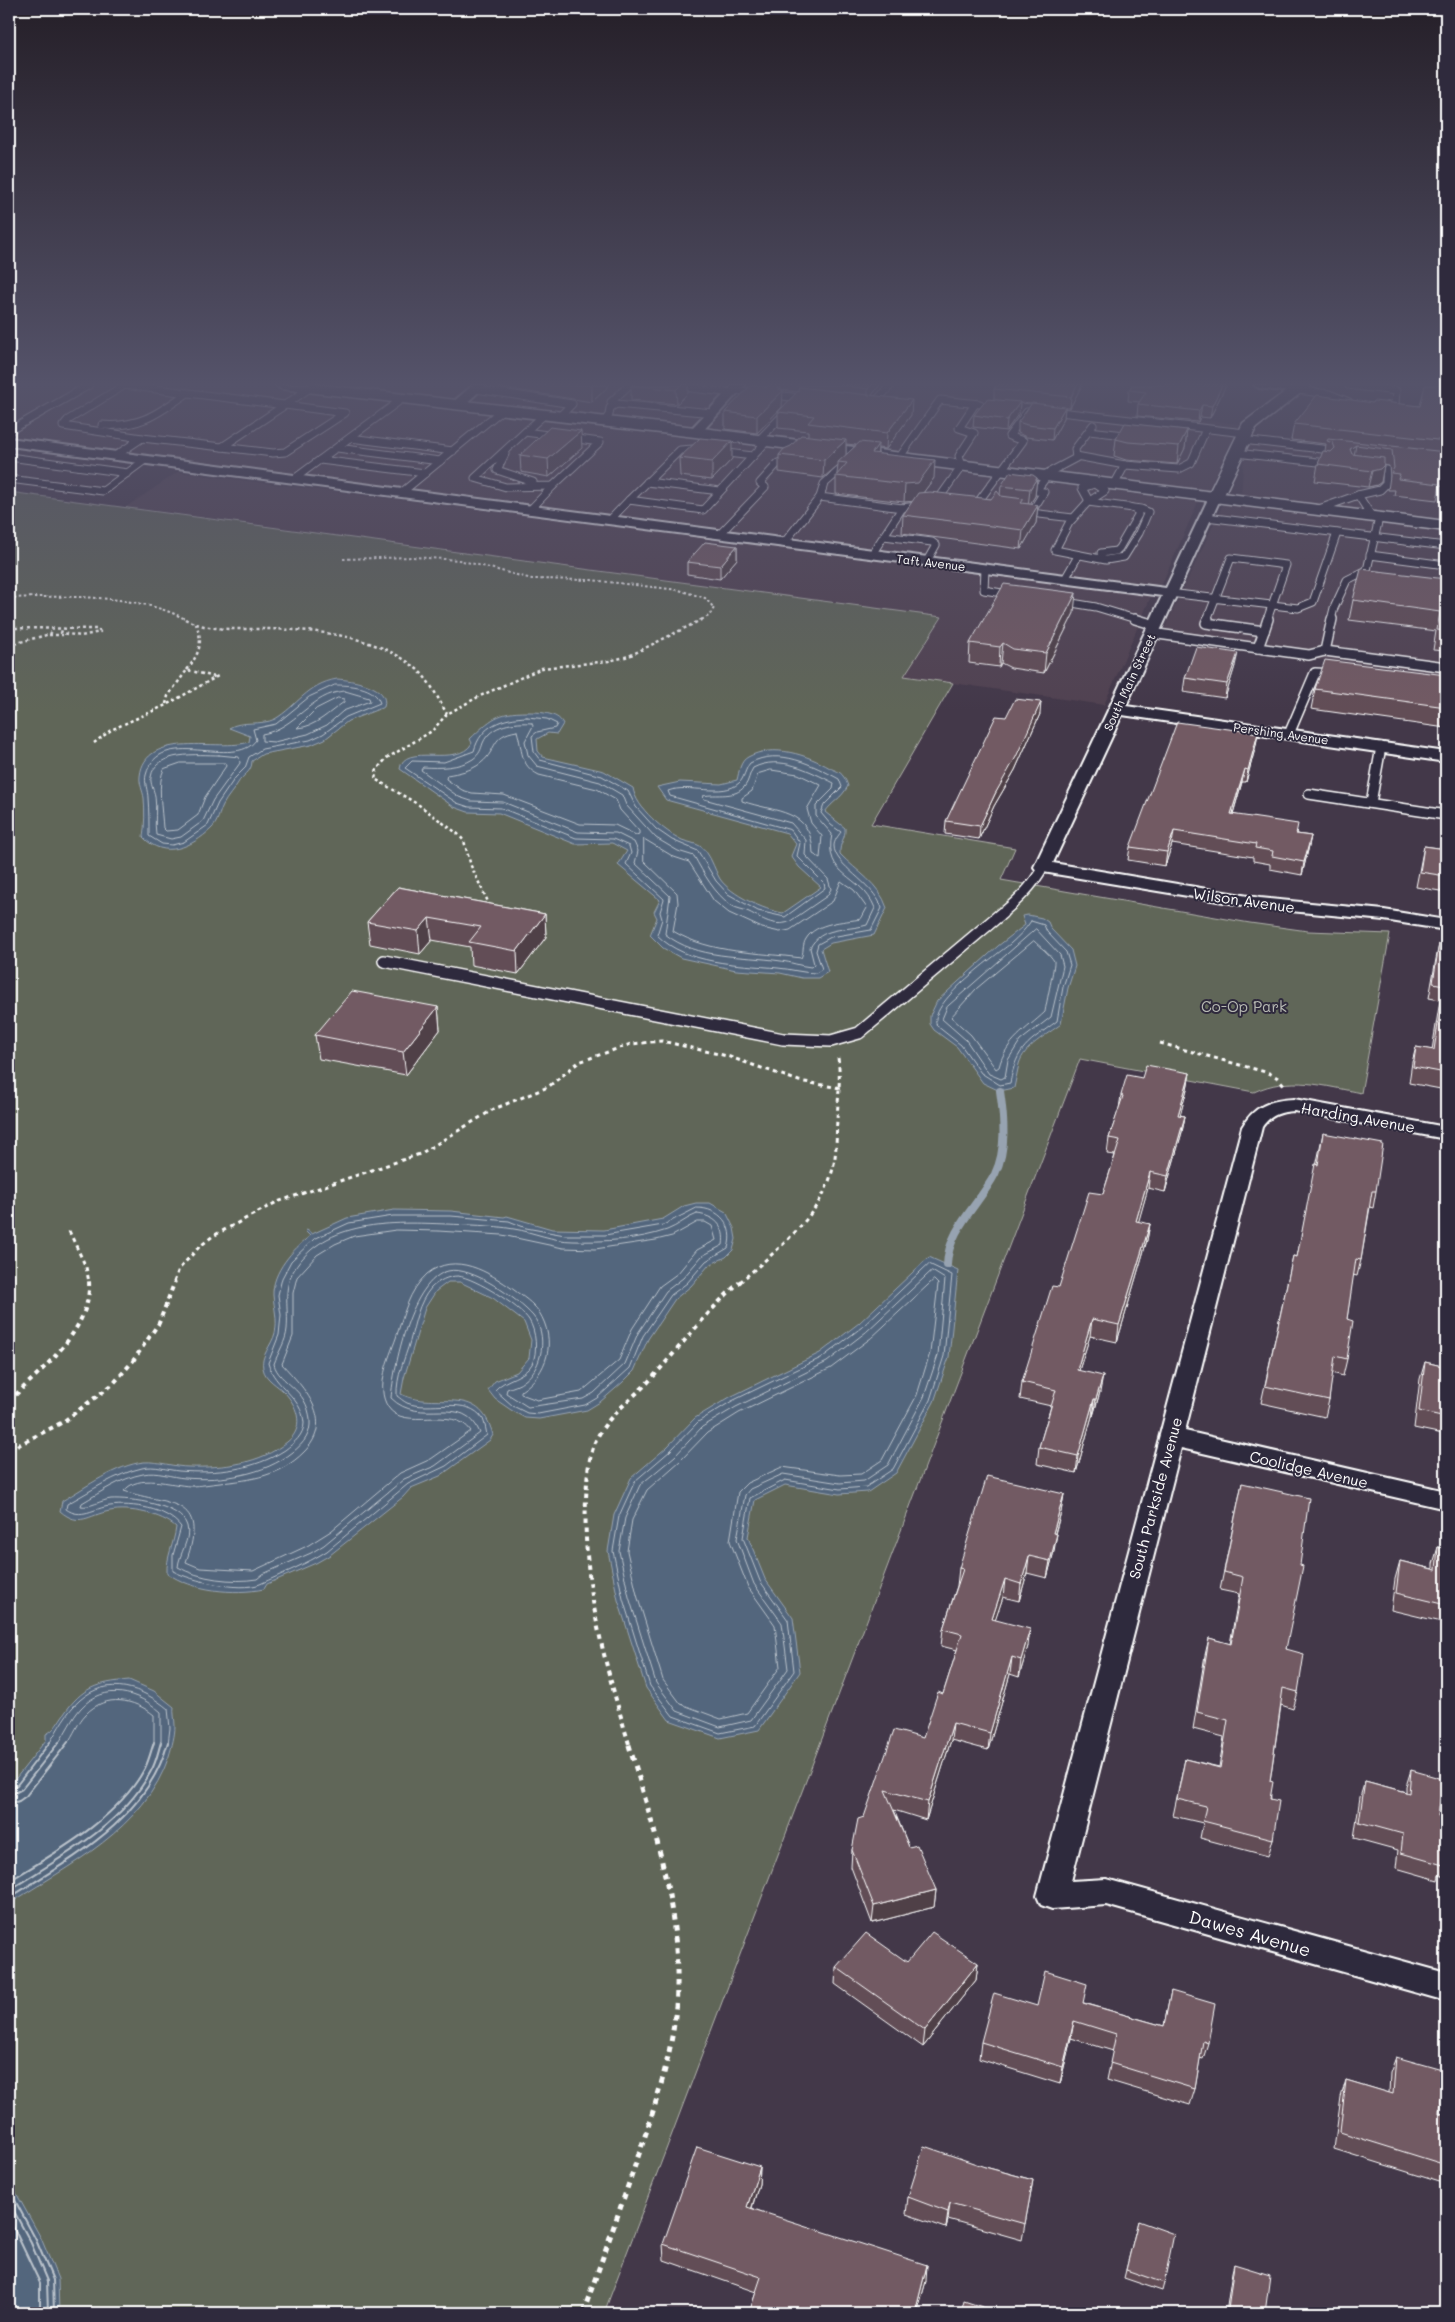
<svg xmlns="http://www.w3.org/2000/svg" width="1455" height="2322" viewBox="0 0 1455 2322" font-family="Mali,sans-serif">
  <rect width="100%" height="100%" fill="#433849"/>
  <filter id="ink" filterUnits="userSpaceOnUse"><feTurbulence type="fractalNoise" baseFrequency=".02" numOctaves="2"/><feDisplacementMap in="SourceGraphic" scale="10" xChannelSelector="R" yChannelSelector="G"/><feConvolveMatrix kernelMatrix="1 2 1 2 8 2 1 2 1" color-interpolation-filters="sRGB"/></filter>
  <g filter="url(#ink)">
    <!-- built -->
    <g fill="#514251">
      <path d="M9,385H233L692,438L1198,502L1161,586L9,440Z"/>
      <path d="M339,385H753L746,394L884,409L900,388L1240,424L1207,492Z"/>
      <path d="M1245,444L1446,466V521L1241,496Z"/>
      <path d="M178,472L1152,594L1104,705L904,676L941,617L126,507Z"/>
      <path d="M1223,504L1446,531V677L1160,638Z"/>
    </g>
    <!-- green -->
    <path fill="#616658" stroke="#b0b2ac" d="M9,492L942,617L904,676L953,683L871,824L1015,848L1001,880L1250,923L1308,931L1390,934L1361,1093C1325,1086 1289,1075 1254,1092L1080,1059L604,2313H9Z"/>
    <!-- water -->
    <g fill="#52667d" stroke="#97a3b1">
      <path d="M337,679C352,680 391,686 384,707L348,721L325,739L311,745L263,754L252,761C252,773 242,775 238,783C234,790 227,797 223,805C219,813 218,823 211,829C192,847 164,860 143,837C145,825 145,811 144,798C143,791 139,784 140,776C145,728 220,752 249,742L250,736L229,728C241,720 261,726 275,719C297,706 307,684 337,679Z"/>
      <path d="M527,712C538,712 558,712 563,724L557,734L548,733L537,739L538,751L543,757L604,771L633,788C636,808 664,831 682,840C687,842 695,843 700,846C710,852 714,869 720,879C731,895 764,910 783,913L821,887L799,867L791,856L796,844L787,833L666,800L657,787L680,782L721,784L737,780C739,772 740,761 748,757C773,743 808,755 830,768C834,770 841,772 843,776C845,778 847,783 848,786C841,799 833,801 825,812L845,828C846,838 839,843 840,854C857,872 879,883 887,908L874,935L831,943L821,949L828,972L818,978H802L780,973L736,970L681,958L663,948L650,935L657,918L654,912L660,900L618,865L627,851L612,843L575,844L499,813L468,812L454,807L400,769C403,741 458,769 472,743L470,739C491,719 497,712 527,712Z"/>
      <path d="M1028,915L1042,918L1048,922L1051,929L1071,950L1075,966L1068,988L1061,1024C1047,1035 1024,1046 1019,1064C1017,1072 1016,1080 1014,1088L1000,1091L983,1083L957,1047L934,1030L930,1024V1016L937,1001L998,946L1025,925L1022,916Z"/>
      <path d="M696,1203H710L726,1212L734,1228L736,1239L733,1250L726,1257L709,1265L691,1286L675,1299L648,1339L634,1371L623,1382L600,1402L587,1410L539,1419L525,1418L511,1410L495,1399L488,1390L495,1381L517,1372L529,1358L531,1340L524,1322L493,1298L460,1282H448L436,1291L425,1308L404,1378L401,1394C436,1412 479,1381 493,1435L490,1440L440,1476L411,1488L403,1497L330,1555L316,1563L267,1584L264,1589C234,1595 192,1591 167,1573C166,1557 174,1544 176,1527C162,1514 129,1507 110,1511C88,1515 80,1528 60,1511L62,1501C86,1487 116,1465 144,1462C159,1461 174,1467 189,1467C223,1468 260,1464 287,1442C304,1429 299,1408 285,1393C278,1385 265,1380 263,1368C260,1356 272,1345 275,1333C278,1320 274,1308 273,1295C272,1272 293,1249 310,1236L305,1231L307,1230L312,1234L347,1218L394,1210L451,1211L504,1217L507,1216L552,1229L604,1230L663,1219L684,1206Z"/>
      <path d="M929,1257L958,1270L949,1357L934,1402L896,1473L868,1492L839,1494L785,1485L755,1500L748,1537L765,1579L793,1618L800,1672L759,1730L720,1738L669,1720L646,1688L618,1600L608,1551L614,1515L631,1478L667,1447L695,1418L730,1397L820,1353L859,1323Z"/>
      <path d="M129,1680L154,1691L174,1707C173,1713 175,1719 175,1726C175,1735 172,1746 169,1756C145,1829 69,1865 9,1904V1787L46,1740V1734C55,1730 58,1722 64,1714C82,1687 97,1683 129,1680Z"/>
      <path d="M9,2180L41,2238L58,2279L59,2313H9Z"/>
    </g>
    <g fill="none" stroke-linecap="round" stroke-linejoin="round">
      <!-- shore-far1 -->
      <g stroke="#bac2cb" stroke-width="1">
        <path d="M335,685C349,685 375,686 380,703L346,717L323,734L310,740L262,749L249,757L245,768L235,778L218,803L208,825L184,842L172,845L162,844L149,836C149,823 149,810 148,798C148,791 144,782 146,775C159,724 234,771 256,740L253,729L276,724L309,697Z"/>
        <path d="M345,691L369,698L370,701L343,711L327,725L308,734L274,742L262,741V734C295,729 311,693 345,691Z"/>
        <path d="M338,698L344,699V702C329,712 316,727 297,728L316,709Z"/>
        <path d="M527,717L547,719L557,724L555,728L537,732L532,736L534,752L540,760L602,776L628,791L636,807L656,829L672,840L698,851L716,881L728,894L758,911L785,917L825,888L824,883L797,856L800,843L791,830L670,796L668,791C689,783 723,798 739,783C744,779 745,769 750,763C779,747 813,765 839,779L842,787L824,805L821,813L831,825L841,832C838,836 834,841 834,846C834,866 873,882 882,908L871,930L831,937L818,944L816,951L822,969L816,973C803,973 791,969 778,968C738,964 687,965 657,935L662,919L660,912L664,899L626,864L631,853L629,846L613,839L576,838L501,808L469,807L457,803L405,768L412,761L444,762L474,751C481,725 502,718 527,717Z"/>
        <path d="M532,723L533,726L525,741L528,755L537,766L600,782L622,795L626,805L656,838L678,851L694,856C704,874 714,893 731,905C736,909 744,909 749,912C763,919 773,927 789,922L827,896L831,889L828,879L805,855L806,840L791,823L704,799L703,796C716,793 735,799 745,786C749,781 749,774 753,768C780,754 810,771 834,783L833,789L816,806V816L832,834C823,878 861,873 875,908L867,925C846,931 821,926 810,948L814,964L811,967C800,966 791,962 781,961C741,955 698,960 665,934L670,896L635,863L638,851L634,842L616,833L578,832L503,802L471,801L459,797L421,770L423,767C439,768 459,768 473,759C480,754 481,749 483,743C491,724 515,722 532,723Z"/>
        <path d="M517,731C523,750 519,765 539,775L597,789L616,800L620,810L639,831V834L636,835L615,825L580,824L504,795L472,793L462,790L446,779L447,775C458,773 471,771 481,763C498,750 490,735 517,731Z"/>
        <path d="M219,755L239,757L240,763L213,800L203,821L181,837L171,839L156,835C154,822 157,809 155,796C154,790 150,784 151,777C155,750 199,755 219,755Z"/>
        <path d="M181,763H225L226,766L205,797L198,815L178,830L166,831L163,828C162,811 157,782 164,769Z"/>
        <path d="M771,770L798,774L821,785L807,809L811,823L822,836L820,858L813,854C812,808 776,813 742,801V798L752,791L758,774Z"/>
        <path d="M644,839L674,857L689,862L714,901L729,913L762,928L780,932L790,930L833,901L841,881L854,890L867,908L861,919C844,922 816,922 806,939C802,945 804,953 801,958C759,952 711,954 673,931L678,903L677,893L644,861Z"/>
        <path d="M1031,921L1044,925L1047,932L1066,952L1070,965L1063,987L1057,1021C1028,1043 1017,1046 1010,1083L1000,1085L981,1073L961,1045L937,1026C926,1004 994,957 1010,944C1018,937 1025,930 1031,921Z"/>
        <path d="M1036,929L1060,955L1063,966L1051,1017L1020,1041L1008,1060L1005,1077L1001,1079L989,1074L966,1040L942,1019L947,1007Z"/>
        <path d="M1034,941C1040,947 1050,954 1054,961C1055,964 1046,1004 1045,1012C1026,1030 1006,1040 999,1067L996,1069L971,1035L951,1017L976,989Z"/>
        <path d="M697,1208C720,1208 735,1226 728,1248L706,1261L687,1283L671,1295L643,1336L630,1368L597,1398L585,1405L538,1414L527,1413L513,1406L495,1390C505,1378 524,1378 532,1364C538,1352 536,1331 529,1320C520,1306 475,1278 458,1276C448,1276 438,1281 431,1288C418,1303 415,1323 410,1341C405,1359 396,1376 397,1396C400,1398 403,1401 407,1403C429,1412 468,1395 483,1419C485,1424 486,1430 487,1435L446,1466L408,1484L327,1551C306,1564 282,1574 260,1584C241,1592 191,1581 173,1571V1555L181,1527C167,1508 132,1503 110,1506C94,1508 81,1520 66,1509L67,1504C91,1491 115,1474 142,1468C155,1465 167,1470 179,1471C216,1474 254,1470 285,1450C294,1443 304,1435 304,1423C302,1396 274,1387 268,1363L279,1335L281,1315L278,1295L282,1278L291,1261L314,1239L349,1223L393,1216H451L509,1221L526,1228L565,1235H605L663,1225Z"/>
        <path d="M697,1214C715,1216 726,1226 723,1245L702,1256L683,1278L666,1291L638,1333L625,1364L594,1393L583,1399L528,1407L506,1393L507,1389C512,1387 520,1385 524,1381C543,1368 548,1334 533,1316C518,1299 471,1265 448,1271C411,1280 394,1366 391,1398C421,1428 463,1391 480,1433L435,1466L404,1479L324,1545L311,1553L263,1574L257,1579C233,1583 199,1579 178,1567C179,1554 191,1539 187,1526C181,1504 129,1498 111,1499C101,1500 90,1508 81,1506L82,1503C101,1492 121,1478 143,1474C157,1471 171,1477 185,1478C222,1481 264,1475 293,1452C304,1443 311,1434 310,1420C307,1387 279,1384 274,1364C278,1352 286,1342 287,1329C289,1308 282,1289 294,1270C325,1219 394,1222 446,1224C468,1225 491,1225 514,1229C534,1232 552,1241 573,1241C603,1242 638,1240 667,1230C678,1226 686,1218 697,1214Z"/>
        <path d="M698,1222H705L712,1226L716,1240L697,1250L678,1273L660,1286L632,1329L619,1360L581,1392L537,1400L521,1394V1391C548,1373 557,1341 539,1312C533,1303 522,1296 514,1290C489,1272 455,1251 427,1274C409,1290 403,1316 396,1338C389,1358 375,1387 388,1407C404,1432 453,1404 471,1431L431,1459L400,1473L331,1531L307,1546L253,1571L200,1568L186,1562C210,1496 169,1506 124,1491C138,1473 171,1485 190,1486C200,1486 210,1484 220,1483C252,1480 280,1476 304,1452C336,1420 304,1388 282,1364L293,1336V1293L297,1277L317,1255L335,1244L354,1236L396,1230L438,1231L502,1235L563,1248L595,1249L656,1240L672,1236Z"/>
        <path d="M929,1264L952,1275L944,1356L930,1400L893,1469L866,1487L840,1489L785,1480L750,1498L743,1538L760,1581L788,1620L794,1671L755,1726L720,1733L673,1716L650,1686L623,1599L613,1551L619,1516L635,1481L670,1451L698,1422L732,1401L823,1357L862,1327Z"/>
        <path d="M932,1271L945,1279L938,1355L924,1397L888,1465L864,1481L840,1483L783,1474L750,1489L745,1495L737,1539L754,1584L782,1623L788,1669L751,1720L720,1727L677,1711L656,1683L629,1597L619,1551L625,1518L640,1485L675,1456L702,1427L736,1407L827,1362L866,1332Z"/>
        <path d="M934,1280L938,1284L930,1353L917,1395L882,1460L861,1474L840,1475L782,1467L747,1483L738,1492L730,1541L748,1587L775,1625L780,1667L747,1713L721,1719L681,1704L663,1680L637,1595L627,1551L632,1520L647,1490L680,1461L707,1433L739,1413L831,1368L871,1338Z"/>
        <path d="M49,1744C58,1729 67,1711 80,1700C108,1675 143,1688 168,1709L170,1728L168,1744"/>
        <path d="M58,1744C66,1732 72,1718 81,1708C105,1682 138,1692 161,1712V1744"/>
        <path d="M67,1744C74,1734 78,1722 86,1714C106,1693 134,1699 154,1715V1744"/>
      </g>
      <!-- shore -->
      <g stroke="#bac2cb" stroke-width="2">
        <path d="M9,1790L17,1785L50,1742"/>
        <path d="M9,1796L22,1789L59,1742"/>
        <path d="M9,1804L19,1801L26,1796L68,1742"/>
        <path d="M9,1881C55,1853 119,1818 145,1768C149,1760 151,1751 154,1742"/>
        <path d="M9,1890C60,1858 122,1826 151,1771C156,1763 158,1752 161,1742"/>
        <path d="M9,1898C72,1858 147,1820 168,1742"/>
        <path d="M9,2189L36,2240L53,2280L54,2313"/>
        <path d="M9,2202L31,2243L47,2281L48,2313"/>
        <path d="M9,2218L40,2283V2313"/>
      </g>
      <!-- stream -->
      <path stroke="#97a3b1" stroke-width="8" d="M947,1265C948,1229 979,1205 995,1174C1007,1149 1004,1118 1000,1091"/>
      <defs>
        <g id="service-far2">
          <path d="M124,385L285,405L314,385"/>
          <path d="M667,385L733,393"/>
          <path d="M1348,385L1396,391L1395,404L1382,407"/>
          <path d="M9,387L12,385"/>
          <path d="M476,389L572,404L559,417"/>
          <path d="M735,390L807,399"/>
          <path d="M1298,390L1329,394L1349,402"/>
          <path d="M616,404L611,402L629,385"/>
          <path d="M870,404L875,402L891,385"/>
          <path d="M285,405L345,413L285,452L273,453L222,447Z"/>
          <path d="M1051,411L1245,433"/>
          <path d="M604,422L609,415L610,408L616,404L713,413"/>
          <path d="M102,425C139,428 157,414 186,394"/>
          <path d="M9,431L89,385"/>
          <path d="M1089,431L1134,436"/>
          <path d="M525,432L600,442L553,486L506,487L475,478Z"/>
          <path d="M525,432L544,415"/>
          <path d="M142,438L222,447"/>
          <path d="M350,438L453,451"/>
          <path d="M759,440L789,409"/>
          <path d="M1242,440L1340,451"/>
          <path d="M337,448L440,461"/>
          <path d="M1236,453L1327,463"/>
          <path d="M505,454L497,470L533,482"/>
          <path d="M115,456L142,438L63,426L68,420L123,386"/>
          <path d="M1076,456L1125,465"/>
          <path d="M9,457L128,473"/>
          <path d="M899,458L940,400L980,404"/>
          <path d="M320,460L425,473"/>
          <path d="M848,463L824,484L820,497L902,508L923,505"/>
          <path d="M1042,476L1076,458L1075,449L1093,425"/>
          <path d="M1047,476L1036,491L1044,492L1031,513L1073,518"/>
          <path d="M9,479L103,491L145,460"/>
          <path d="M294,479L402,399"/>
          <path d="M647,482L720,491"/>
          <path d="M1114,485L1125,465L1179,469L1191,463L1206,429"/>
          <path d="M401,493L502,410"/>
          <path d="M1358,495L1372,517"/>
          <path d="M1088,499L1082,488L1098,483"/>
          <path d="M629,500L680,450L693,449L753,456"/>
          <path d="M1088,502L1141,509L1148,512L1139,533L1124,557L1106,560L1055,550L1069,523Z"/>
          <path d="M1088,502L1105,491L1096,485"/>
          <path d="M935,504L962,466L959,456L974,433L959,428L975,404"/>
          <path d="M973,509L1023,441L1009,436L1027,412"/>
          <path d="M530,510L553,486"/>
          <path d="M1316,510L1358,495L1380,490L1386,484V470L1368,468"/>
          <path d="M1206,517L1446,546"/>
          <path d="M610,520L629,500L703,510L767,441"/>
          <path d="M720,534L765,487L760,483L778,463L787,460L790,456"/>
          <path d="M884,536L932,542L936,545L927,561"/>
          <path d="M784,543L820,497"/>
          <path d="M1101,553L1116,551L1119,548L1138,515V511L1129,507"/>
          <path d="M872,554L902,508"/>
          <path d="M1370,555L1446,565"/>
          <path d="M985,569L984,590L1014,595"/>
          <path d="M1065,579L1078,556"/>
          <path d="M1169,593L1298,608L1313,602L1337,533"/>
          <path d="M1060,601L1096,607L1139,620"/>
          <path d="M1207,620L1231,558L1286,565L1267,620"/>
          <path d="M1331,620L1334,608L1347,580L1367,570L1379,518"/>
        </g>
        <g id="service-far1">
          <path d="M1135,619L1155,625"/>
          <path d="M1208,619L1206,623L1264,631"/>
          <path d="M1264,631L1268,619"/>
          <path d="M1151,633L1309,655L1325,651L1446,667"/>
          <path d="M1258,648L1264,631"/>
          <path d="M1325,651L1332,619"/>
          <path d="M1289,734L1315,673L1336,674"/>
          <path d="M1309,794L1446,815"/>
          <path d="M1371,803L1381,747"/>
          <path d="M1001,914C1018,900 1032,887 1043,867"/>
        </g>
        <path id="service" d="M384,961L783,1039L831,1041L859,1033L1002,913"/>
        <g id="minor">
          <path d="M473,385H486L461,408H453L451,405L453,402Z"/>
          <path d="M733,385H745L699,435H691L689,432L691,429Z"/>
          <path d="M1254,385L1302,388L1304,390L1298,393L1259,388Z"/>
          <path d="M9,438L1166,588L1209,497L1210,494H1220L1221,497L1126,706L1446,752V762L1122,715L1053,863L1260,898L1384,910L1446,920V930L1384,920L1260,908L1037,871L1034,867L1162,596L9,446Z"/>
          <path d="M1294,1099L1446,1127V1139L1294,1111C1280,1112 1270,1115 1262,1127L1185,1431L1446,1491V1509L1181,1448L1071,1881L1106,1879L1446,1973V2001L1106,1905L1052,1909L1041,1905L1037,1896L1242,1127C1254,1106 1270,1100 1294,1099Z"/>
        </g>
        <path id="tertiary" d="M1294,385H1311L1256,428L1223,497L1221,501H1209L1207,497L1243,423Z"/>
        <path id="primary" d="M274,385H325L695,427L1446,521V531L695,437L281,389Z"/>
      </defs>
      <!-- service-far2 casing -->
      <use href="#service-far2" stroke="#fff" stroke-width="9"/>
      <!-- service-far1 casing -->
      <use href="#service-far1" stroke="#fff" stroke-width="12"/>
      <!-- service casing -->
      <use href="#service" stroke="#fff" stroke-width="14"/>
      <!-- minor casing -->
      <use href="#minor" stroke="#fff" stroke-width="4"/>
      <!-- tertiary casing -->
      <use href="#tertiary" stroke="#fff" stroke-width="3"/>
      <!-- primary casing -->
      <use href="#primary" stroke="#fff" stroke-width="3"/>
      <!-- path-far4 -->
      <g stroke="#fff" stroke-width="2" stroke-dasharray="2.5 2.5" stroke-linecap="butt">
        <path d="M343,559L413,557L459,560L532,579L591,580L679,590L705,598L714,608L709,616L701,620"/>
        <path d="M9,598C63,596 138,593 187,620"/>
      </g>
      <!-- path-far3 -->
      <g stroke="#fff" stroke-width="2.5" stroke-dasharray="3 3" stroke-linecap="butt">
        <path d="M185,619C207,631 234,629 259,629C311,629 377,634 418,670C431,682 438,699 447,714"/>
        <path d="M9,628L98,629L100,632L81,636L61,633L62,630"/>
        <path d="M49,635H63"/>
        <path d="M9,645L50,634L53,630"/>
        <path d="M187,670C199,653 204,644 196,624"/>
        <path d="M166,704L168,696L187,670L215,677"/>
        <path d="M94,743L111,730L166,705L218,676"/>
        <path d="M490,906L471,866L464,841L458,834L419,805L375,779L377,769L387,758L432,731L447,714L478,697L542,668L609,661L629,656L703,619"/>
      </g>
      <!-- path-far2 -->
      <g stroke="#fff" stroke-width="3" stroke-dasharray="4 4" stroke-linecap="butt">
        <path d="M1160,1043L1269,1073L1278,1078L1285,1086"/>
        <path d="M69,1231L86,1267L89,1282"/>
        <path d="M174,1282L179,1269L199,1247L213,1236L277,1202L420,1154L494,1109L548,1087L579,1062L631,1044L662,1041L727,1056L799,1081L840,1088"/>
        <path d="M740,1282C774,1252 819,1219 832,1172C837,1155 836,1137 837,1119C838,1098 841,1079 838,1058"/>
      </g>
      <!-- path-far1 -->
      <g stroke="#fff" stroke-width="4" stroke-dasharray="4.5 4.5" stroke-linecap="butt">
        <path d="M9,1401C41,1370 92,1330 89,1281"/>
        <path d="M9,1450L63,1422L113,1384L133,1361L159,1323L175,1281"/>
        <path d="M629,1744C605,1664 582,1583 586,1499C587,1479 588,1458 596,1440C608,1414 633,1399 652,1378C682,1345 708,1310 741,1281"/>
      </g>
      <!-- path -->
      <path stroke="#fff" stroke-width="5" stroke-dasharray="5.5 5.5" stroke-linecap="butt" d="M583,2313C603,2257 623,2201 642,2145C659,2094 676,2041 677,1987C679,1904 652,1821 628,1742"/>
      <!-- service-far2 -->
      <use href="#service-far2" stroke="#2f2a3d" stroke-width="7"/>
      <!-- service-far1 -->
      <use href="#service-far1" stroke="#2f2a3d" stroke-width="9"/>
      <!-- service -->
      <use href="#service" stroke="#2f2a3d" stroke-width="11"/>
      <!-- minor -->
      <use href="#minor" fill="#2f2a3d" fill-rule="evenodd"/>
      <!-- tertiary -->
      <use href="#tertiary" fill="#2f2a3d" fill-rule="evenodd"/>
      <!-- primary -->
      <use href="#primary" fill="#2f2a3d" fill-rule="evenodd"/>
    </g>
    <!-- wall -->
    <g fill="#624d56" stroke="#fff" fill-rule="evenodd">
      <path d="M498,385H610L592,402L498,387Z"/>
      <path d="M688,385V393L677,404L631,400V386Z"/>
      <path d="M780,385H880L872,395L911,415L886,449L878,448V453L934,478L923,493L991,499L1000,495L1001,486L1037,478L1035,496L1030,504L1038,505L1036,523L1021,549L902,533L903,515L913,501L904,502L836,494V476L837,474L838,465L823,478L779,472V455L808,435V431L778,428V412L798,392L781,390L757,433L725,429V412L777,388L780,389ZM846,444L856,445L846,455Z"/>
      <path d="M997,385H1082L1070,408H1065L1064,418L1052,440L1026,437L1018,433V422L1032,404L1020,403L1019,413L1006,431L973,427L974,415L994,399V389Z"/>
      <path d="M1132,385H1226L1210,418L1200,417L1198,422L1137,416L1138,404L1140,402L1128,401L1129,390Z"/>
      <path d="M1446,385V486L1440,485L1437,500L1394,495L1395,490H1388L1390,476L1389,466L1384,465L1381,482L1377,485L1368,487L1315,481L1318,464L1325,451L1326,444L1291,440L1294,424L1373,403L1420,406Z"/>
      <path d="M1187,430L1185,448L1177,464L1126,460L1114,456L1116,439Z"/>
      <path d="M582,448L549,477L521,472L520,455Z"/>
      <path d="M679,458L732,459L712,480L680,476Z"/>
      <path d="M737,546V559L720,579L687,574V562Z"/>
      <path d="M1446,579V651L1433,650L1436,631L1349,620L1353,600Z"/>
      <path d="M1074,613L1044,673L1011,668L1001,663L999,667L969,663L970,643Z"/>
      <path d="M1235,666L1225,698L1183,692L1185,678Z"/>
      <path d="M1446,675V728L1311,709L1315,689Z"/>
      <path d="M1040,714L1015,770L994,806L979,839L945,834L946,821L1006,717Z"/>
      <path d="M1258,733L1256,745L1246,782H1242L1233,814L1297,834L1311,836L1308,850L1302,875L1270,869V864L1253,861V857L1172,844L1165,866L1128,860L1130,847Z"/>
      <path d="M1424,846L1446,849V892L1416,887Z"/>
      <path d="M398,887L545,914L546,937L518,974L471,965L470,947L432,940L420,954L370,944L367,922Z"/>
      <path d="M1439,944L1446,945V1090L1409,1083L1412,1062L1416,1047L1432,1050L1440,1000L1429,998L1436,959Z"/>
      <path d="M438,1007L440,1030L406,1075L319,1059L315,1035Z"/>
      <path d="M1190,1073L1187,1089L1180,1115L1185,1116L1182,1132L1165,1192L1148,1188L1138,1222L1150,1224L1147,1240L1117,1342L1090,1336L1079,1370L1100,1392L1093,1416H1092L1076,1473L1037,1464L1039,1447L1051,1406L1020,1399L1022,1382L1059,1287L1103,1194L1115,1155L1107,1154L1109,1138L1119,1109L1121,1095L1142,1078Z"/>
      <path d="M1323,1133L1376,1191L1373,1208L1370,1207L1361,1260L1357,1276L1353,1275L1347,1319V1359L1343,1376L1332,1373L1329,1400L1325,1417L1261,1403L1293,1256L1297,1257Z"/>
      <path d="M1446,1182V1219L1442,1218Z"/>
      <path d="M1425,1362L1446,1367V1423L1443,1434L1414,1428L1420,1379Z"/>
      <path d="M1242,1483L1298,1692L1293,1709L1281,1705L1270,1781L1273,1839L1268,1856L1200,1838L1203,1823L1173,1816L1185,1759L1219,1767L1224,1737L1193,1729L1205,1655L1209,1638L1230,1644L1239,1594L1220,1590Z"/>
      <path d="M1064,1494L1061,1512L1055,1534L1054,1551L1047,1578L1027,1573L1019,1601L1003,1597L995,1620L1028,1646L1019,1677L1010,1674L988,1750L951,1740L926,1820L894,1810L909,1847L936,1890L934,1907L872,1923L851,1867L852,1850L864,1817L923,1738L943,1694L957,1650L941,1646L943,1629L957,1586L959,1568Z"/>
      <path d="M1438,1547L1446,1549V1623L1391,1610L1395,1579L1400,1561L1433,1569V1564Z"/>
      <path d="M1411,1770L1438,1816L1446,1818V1877L1439,1875L1438,1880L1396,1868L1398,1850L1354,1838L1360,1797L1365,1781L1406,1792V1786Z"/>
      <path d="M907,1962L978,1963L976,1980L923,2047L835,1984L836,1967Z"/>
      <path d="M1171,1991L1208,2043L1203,2059L1200,2058L1195,2089L1190,2105L1107,2080L1113,2051L1071,2038L1060,2084L979,2059L981,2042L1037,2006L1084,2003L1164,2026Z"/>
      <path d="M1396,2057L1439,2113L1446,2115V2184L1334,2149L1341,2097L1346,2080L1389,2093L1390,2073Z"/>
      <path d="M760,2167L759,2184L752,2208L926,2281L917,2313H749L756,2292L664,2260L663,2244Z"/>
      <path d="M985,2167L1033,2180L1022,2240L948,2219L946,2228L906,2214L908,2197Z"/>
      <path d="M1138,2221L1164,2283L1162,2291L1124,2278Z"/>
      <path d="M1234,2264L1265,2313H1226L1232,2272Z"/>
    </g>
    <!-- shaded-wall -->
    <g fill="#503f46" stroke="#fff">
      <path d="M592,385H610L592,402Z"/>
      <path d="M681,385H688V393L677,404L676,390Z"/>
      <path d="M871,385H880L868,400V389Z"/>
      <path d="M1077,385H1082L1070,408L1071,397Z"/>
      <path d="M1222,385H1226L1210,418L1212,406Z"/>
      <path d="M783,391L782,407L757,433V416Z"/>
      <path d="M912,400L911,415L886,449L887,433Z"/>
      <path d="M1020,402L1019,413L1006,431L1007,420Z"/>
      <path d="M1202,405L1200,417L1198,422L1199,411Z"/>
      <path d="M1065,407L1064,418L1052,440L1053,428Z"/>
      <path d="M1187,430L1185,448L1177,464L1179,446Z"/>
      <path d="M581,431L582,448L549,477L548,459Z"/>
      <path d="M846,440V458L838,462V465L823,478L824,460Z"/>
      <path d="M732,441V459L712,480V462Z"/>
      <path d="M878,444L877,462L872,453Z"/>
      <path d="M1356,445L1353,461L1350,449Z"/>
      <path d="M935,460L934,478L917,501L904,502L905,484Z"/>
      <path d="M1384,465L1381,482L1377,485L1368,487L1372,471Z"/>
      <path d="M1037,478L1035,496L1028,507L1030,489Z"/>
      <path d="M1038,505L1036,523L1021,549L1023,530Z"/>
      <path d="M737,546V559L720,579V566Z"/>
      <path d="M1076,593L1074,613L1044,673L1046,653Z"/>
      <path d="M1003,643L1001,663L999,667L1000,647Z"/>
      <path d="M1238,653L1235,666L1225,698L1227,684Z"/>
      <path d="M1041,702L1040,714L1015,770L994,806L979,839L980,826L995,794Z"/>
      <path d="M1258,733L1256,745L1246,782L1248,770Z"/>
      <path d="M1245,769L1242,782L1229,827L1231,814Z"/>
      <path d="M1174,831L1172,844L1165,866L1167,852Z"/>
      <path d="M1311,836L1308,850L1302,875L1304,862Z"/>
      <path d="M545,914L546,937L518,974L517,951Z"/>
      <path d="M429,918L432,940L420,954L418,931Z"/>
      <path d="M438,1007L440,1030L406,1075L403,1052Z"/>
      <path d="M1190,1073L1187,1089L1176,1131L1178,1115Z"/>
      <path d="M1185,1116L1182,1132L1165,1192L1168,1176Z"/>
      <path d="M1150,1172L1148,1188L1134,1238L1136,1221Z"/>
      <path d="M1150,1224L1147,1240L1117,1342L1119,1325Z"/>
      <path d="M1092,1319L1090,1336L1074,1386L1077,1370Z"/>
      <path d="M1103,1376L1100,1392L1093,1416L1096,1399Z"/>
      <path d="M1094,1399L1092,1416L1076,1473L1078,1456Z"/>
      <path d="M1064,1494L1061,1512L1050,1550L1053,1533Z"/>
      <path d="M1057,1534L1054,1551L1047,1578L1050,1561Z"/>
      <path d="M1029,1556L1027,1573L1019,1601L1021,1584Z"/>
      <path d="M1005,1579L1003,1597L990,1636L992,1619Z"/>
      <path d="M1030,1629L1028,1646L1019,1677L1021,1660Z"/>
      <path d="M1012,1657L1010,1674L988,1750L990,1733Z"/>
      <path d="M953,1723L951,1740L926,1820L928,1802Z"/>
      <path d="M936,1890L934,1907L872,1923L874,1906Z"/>
      <path d="M978,1963L976,1980L923,2047L925,2030Z"/>
      <path d="M1074,2021L1071,2038L1060,2084L1063,2067Z"/>
      <path d="M760,2167L759,2184L747,2223V2207Z"/>
      <path d="M950,2203L948,2219L946,2228L948,2212Z"/>
      <path d="M927,2265L926,2281L917,2313H915Z"/>
    </g>
    <!-- building -->
    <g fill="#725a64" stroke="#fff">
      <path d="M631,385H681L676,390Z"/>
      <path d="M751,385L767,387L768,385H777V388L783,391L757,416L725,412Z"/>
      <path d="M840,385H871L868,389Z"/>
      <path d="M997,385H1077L1071,397L994,389Z"/>
      <path d="M1132,385H1222L1212,406L1202,405L1199,411L1138,404L1146,392L1129,390Z"/>
      <path d="M1425,385H1446V441L1294,424L1317,395L1373,403L1374,401L1420,406Z"/>
      <path d="M799,387L912,400L887,433L808,423L814,416L778,412L798,391Z"/>
      <path d="M987,399L1020,402L1007,420L974,415Z"/>
      <path d="M1032,403L1065,407L1053,428L1027,425L1018,422Z"/>
      <path d="M1125,423L1187,430L1179,446L1128,442L1116,439Z"/>
      <path d="M550,427L581,431L548,459L520,455Z"/>
      <path d="M801,435L846,440L824,460L779,455L784,449L791,446Z"/>
      <path d="M700,438L732,441L712,462L679,458Z"/>
      <path d="M1328,439L1446,452V469L1444,468L1440,484L1398,479L1400,474L1391,473L1394,468L1392,450L1356,445L1350,449L1352,454L1384,458V465L1380,469L1372,471L1318,464L1323,451L1331,452L1335,448L1333,443L1327,441Z"/>
      <path d="M860,442L878,444L872,453L935,460L918,483L905,484L836,476L847,463L838,462Z"/>
      <path d="M1010,472L1033,475L1037,478L1030,489L1001,486Z"/>
      <path d="M997,491L1001,496L1024,499L1021,503L1038,505L1023,530L903,515L918,493L930,492L991,499Z"/>
      <path d="M705,542L737,546L720,566L687,562Z"/>
      <path d="M1361,569L1446,579V631L1437,630L1440,612L1353,600Z"/>
      <path d="M1004,584L1076,593L1046,653L1013,649L1003,643L1000,647L970,643Z"/>
      <path d="M1196,647L1238,653L1227,684L1185,678Z"/>
      <path d="M1325,660L1446,675V707L1315,689Z"/>
      <path d="M1015,699L1041,702L1016,757L995,794L980,826L946,821L996,716L1006,717Z"/>
      <path d="M1177,722L1258,733L1248,770L1245,769L1231,814L1298,824L1296,834L1311,836L1304,862L1272,856L1273,851L1255,848L1256,844L1174,831L1167,852L1130,847Z"/>
      <path d="M1424,846L1446,849V876L1420,872Z"/>
      <path d="M398,887L545,914L517,951L469,942L481,927L429,918L418,931L367,922Z"/>
      <path d="M1439,944L1446,945V1073L1413,1067L1416,1047L1434,1050L1444,985L1433,983Z"/>
      <path d="M352,991L438,1007L403,1052L315,1035Z"/>
      <path d="M1146,1065L1190,1073L1178,1115L1185,1116L1168,1176L1150,1172L1136,1221L1150,1224L1119,1325L1092,1319L1077,1370L1103,1376L1096,1399H1094L1078,1456L1039,1447L1056,1390L1022,1382L1052,1286L1059,1287L1089,1192L1103,1194L1120,1140L1109,1138L1123,1096L1121,1095L1127,1075L1142,1078Z"/>
      <path d="M1323,1133L1383,1144L1376,1191H1372L1361,1260L1356,1259L1347,1319L1353,1321L1347,1359L1335,1356L1329,1400L1265,1386L1293,1256L1297,1257L1315,1164L1318,1165Z"/>
      <path d="M1425,1362L1446,1367V1417L1419,1411Z"/>
      <path d="M987,1476L1064,1494L1053,1533L1057,1534L1050,1561L1029,1556L1021,1584L1005,1579L992,1619L1030,1629L1021,1660L1012,1657L990,1733L953,1723L928,1802L885,1790L909,1847L917,1845L936,1890L874,1906L852,1850L858,1819L864,1817L894,1730L923,1738L938,1692L943,1694L962,1634L943,1629L963,1569L959,1568Z"/>
      <path d="M1242,1483L1309,1498L1300,1565L1303,1566L1286,1649L1304,1654L1298,1692L1283,1688L1270,1781L1273,1782L1270,1799L1279,1801L1273,1839L1203,1821L1206,1806L1177,1799L1185,1759L1220,1768L1228,1720L1197,1712L1209,1638L1231,1644L1243,1577L1224,1572Z"/>
      <path d="M1438,1547L1446,1549V1605L1396,1593L1400,1561L1436,1570Z"/>
      <path d="M1411,1770L1443,1779L1438,1816L1446,1818V1860L1444,1859L1443,1865L1401,1853L1403,1834L1359,1822L1365,1781L1409,1793Z"/>
      <path d="M932,1932L978,1963L925,2030L836,1967L866,1933L907,1962Z"/>
      <path d="M1045,1971L1087,1984L1083,2003L1164,2026L1171,1991L1215,2004L1208,2043L1203,2041L1195,2089L1110,2063L1116,2034L1074,2021L1063,2067L981,2042L994,1993L1037,2006Z"/>
      <path d="M1396,2057L1442,2070L1439,2113L1446,2115V2165L1340,2132L1346,2080L1393,2094Z"/>
      <path d="M924,2146L985,2167L1033,2180L1025,2224L950,2203L948,2212L908,2197Z"/>
      <path d="M697,2147L760,2167L747,2207L927,2265L915,2313H749L761,2277L663,2244Z"/>
      <path d="M1138,2221L1174,2234L1164,2283L1126,2270Z"/>
      <path d="M1234,2264L1270,2275L1265,2313H1239L1228,2310Z"/>
      <path d="M964,2301L1001,2313H961Z"/>
    </g>
  </g>
  <!-- sky -->
  <linearGradient id="sky" x2="0" y2="1"><stop stop-color="#251f28"/><stop offset="0.54" stop-color="#55536a"/><stop offset="1" stop-color="#55536a" stop-opacity="0"/></linearGradient>
  <rect width="1455" height="711" fill="url(#sky)"/>
  <g text-anchor="middle" dominant-baseline="central" stroke-width="4" stroke-linejoin="round" paint-order="stroke">
    <!-- far-street labels -->
    <g font-size="12" fill="#fff" stroke="#2f2a3d">
      <text transform="translate(931 562) rotate(7)">Taft Avenue</text>
      <text transform="translate(1129 682) rotate(-65)">South Main Street</text>
      <text transform="translate(1281 733) rotate(8)">Pershing Avenue</text>
    </g>
    <!-- street labels -->
    <g font-size="15" fill="#fff" stroke="#2f2a3d">
      <text transform="translate(1244 900) rotate(8)">Wilson Avenue</text>
      <text transform="translate(1358 1117) rotate(10)">Harding Avenue</text>
      <text transform="translate(1309 1469) rotate(13)">Coolidge Avenue</text>
      <text transform="translate(1155 1498) rotate(-75)">South Parkside Avenue</text>
    </g>
    <!-- park labels -->
    <g font-size="15" fill="#b8bab4" stroke="#2f2a3d">
      <text x="1244" y="1006">Co-Op Park</text>
    </g>
    <!-- near-street labels -->
    <g font-size="18" fill="#fff" stroke="#2f2a3d">
      <text transform="translate(1250 1933) rotate(16)">Dawes Avenue</text>
    </g>
  </g>
  <!-- margin -->
  <rect width="1455" height="2322" fill="none" stroke="#2f2a3d" stroke-width="30"/>
  <rect x="15" y="15" width="1425" height="2292" fill="none" stroke="#fff" stroke-width="2" filter="url(#ink)"/>
</svg>
